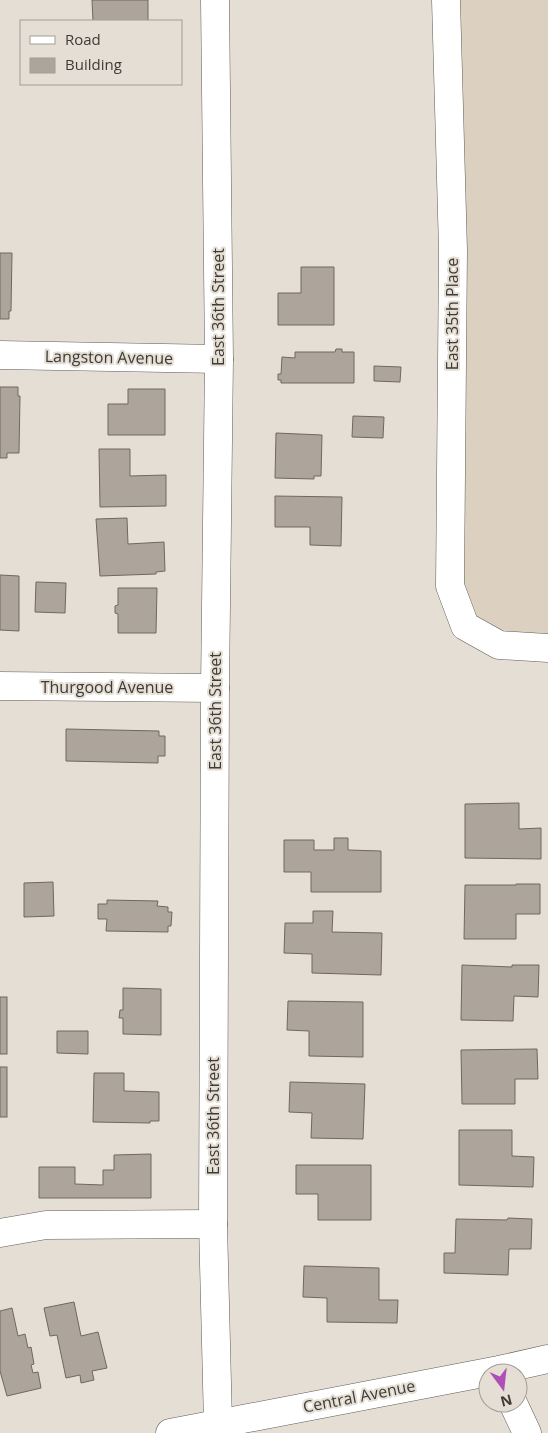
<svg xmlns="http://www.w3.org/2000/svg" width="548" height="1433" viewBox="0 0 548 1433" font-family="'Open Sans',sans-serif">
  <rect width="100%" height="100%" fill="#e5ded4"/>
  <!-- built -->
  <path fill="#dcd1c0" d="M444,0H548V648L465,626Z"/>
  <!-- building -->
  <g fill="#ada59c" stroke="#706860">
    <path d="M92,0H148V21H93Z"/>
    <path d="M0,253H12L11,311H9V319H0Z"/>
    <path d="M301,267H334V325H278V293H301Z"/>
    <path d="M336,349H342V352H354V383H281V380H278V374H281L282,357L295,358V352H335Z"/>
    <path d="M374,366L401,367L400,382L374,381Z"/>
    <path d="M0,387H18V396H20L19,453H7V458H0Z"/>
    <path d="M128,389H165V435H108V404H128Z"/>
    <path d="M353,416L384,417L383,438L352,437Z"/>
    <path d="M276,433L322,435L321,476H314V479L275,478Z"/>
    <path d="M99,449H130V476L166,475V506L100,507Z"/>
    <path d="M275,496L342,497L341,546L310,545V527H275Z"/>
    <path d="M127,518L128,544L164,542L165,571L156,572V574L100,576L96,519Z"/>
    <path d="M0,575L19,576V631L0,630Z"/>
    <path d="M36,582L66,583L65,613L35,612Z"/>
    <path d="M118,588H157L156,633H118V614L115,613V606L118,605Z"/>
    <path d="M66,729L159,731V736H165V756H158V763L66,761Z"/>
    <path d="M519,803V829L541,828V859L465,858V804Z"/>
    <path d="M334,838H348V850L381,851V892H311V872H284V840H314V850H334Z"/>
    <path d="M53,882L54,916L24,917V883Z"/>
    <path d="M516,884H540V914H516V939H464L465,885H516Z"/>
    <path d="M107,900L158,901L157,906L168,907V912H172L171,926H168V932L106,931L107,919H98V904H107Z"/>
    <path d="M313,911H333L332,932L382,933L381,975L312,973V954L284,953L285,923H313Z"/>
    <path d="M462,965L512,967V965H539L538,997L514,996L513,1021L461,1020Z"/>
    <path d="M123,988L161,989V1035L123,1034V1018H119L120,1010H123Z"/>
    <rect x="0" y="997" width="7" height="57"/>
    <path d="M288,1001L363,1002V1057L309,1056V1031L287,1030Z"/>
    <path d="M57,1031H88V1054L57,1053Z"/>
    <path d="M537,1049L538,1079H515V1104H462L461,1050Z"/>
    <rect x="0" y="1067" width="7" height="50"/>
    <path d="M94,1073H124V1091L159,1092V1121H150V1123L93,1122Z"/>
    <path d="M290,1082L365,1084L363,1139L311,1138L312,1113L289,1112Z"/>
    <path d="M459,1130H512V1156L534,1157L533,1187L459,1185Z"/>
    <path d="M151,1154V1198H39V1167H75V1184L103,1185V1170H114V1155Z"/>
    <path d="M296,1165H371V1220H318V1194H296Z"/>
    <path d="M508,1218L532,1219L531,1249H509L508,1275L444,1273V1253H455L456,1219L507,1220Z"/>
    <path d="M304,1266L379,1268V1300H398L397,1323L327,1322V1298L303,1297Z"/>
    <path d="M74,1302L81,1336L98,1332L107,1368L92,1371L94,1380L81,1383L80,1375L66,1378L57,1335L50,1336L44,1308Z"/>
    <path d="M12,1308L18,1336L25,1334L28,1348L31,1347L34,1364L31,1365L33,1373L38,1372L41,1388L7,1396L0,1371V1311Z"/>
  </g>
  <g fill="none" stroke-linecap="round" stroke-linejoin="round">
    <defs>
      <g id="minor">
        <path d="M215,0L219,359L215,688L213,1224L218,1423"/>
        <path d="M446,0L453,250L450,586L465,626L499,645L548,648"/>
        <path d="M0,355L219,359"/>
        <path d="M0,686L215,688"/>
        <path d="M0,1233L46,1225L213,1224"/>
        <path d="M513,1403L527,1433"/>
        <path d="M170,1433L499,1370L548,1359"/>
      </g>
    </defs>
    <!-- minor casing -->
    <use href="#minor" stroke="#615c53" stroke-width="29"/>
    <!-- minor -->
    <use href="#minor" stroke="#fff" stroke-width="28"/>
  </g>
  <g text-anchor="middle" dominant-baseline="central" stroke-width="4" stroke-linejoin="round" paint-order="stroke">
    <!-- street labels -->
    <g font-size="16" fill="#3e3b37" stroke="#e5ded4">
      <text transform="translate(218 307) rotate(-90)">East 36th Street</text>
      <text transform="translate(452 314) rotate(-90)">East 35th Place</text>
      <text transform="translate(109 357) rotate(1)">Langston Avenue</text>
      <text x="107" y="687">Thurgood Avenue</text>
      <text transform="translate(215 711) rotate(-90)">East 36th Street</text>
      <text transform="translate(213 1116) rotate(-90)">East 36th Street</text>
      <text transform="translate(359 1396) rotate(-11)">Central Avenue</text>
    </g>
  </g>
  <!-- legend -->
  <rect x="20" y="20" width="162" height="65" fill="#e5ded4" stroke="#a29d95"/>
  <rect x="30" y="36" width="25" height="8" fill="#ffffff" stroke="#a29d95"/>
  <text x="65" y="45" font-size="15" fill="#3e3b37">Road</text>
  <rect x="30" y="58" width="25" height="15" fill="#ada59c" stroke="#a29d95"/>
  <text x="65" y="70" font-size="15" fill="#3e3b37">Building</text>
  <!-- north arrow -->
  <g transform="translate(503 1388) rotate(165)"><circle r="24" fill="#e5ded4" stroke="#a29d95"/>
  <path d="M0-4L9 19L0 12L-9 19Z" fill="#af4eb6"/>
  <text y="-8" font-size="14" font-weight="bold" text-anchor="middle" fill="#3e3b37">N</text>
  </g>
</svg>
